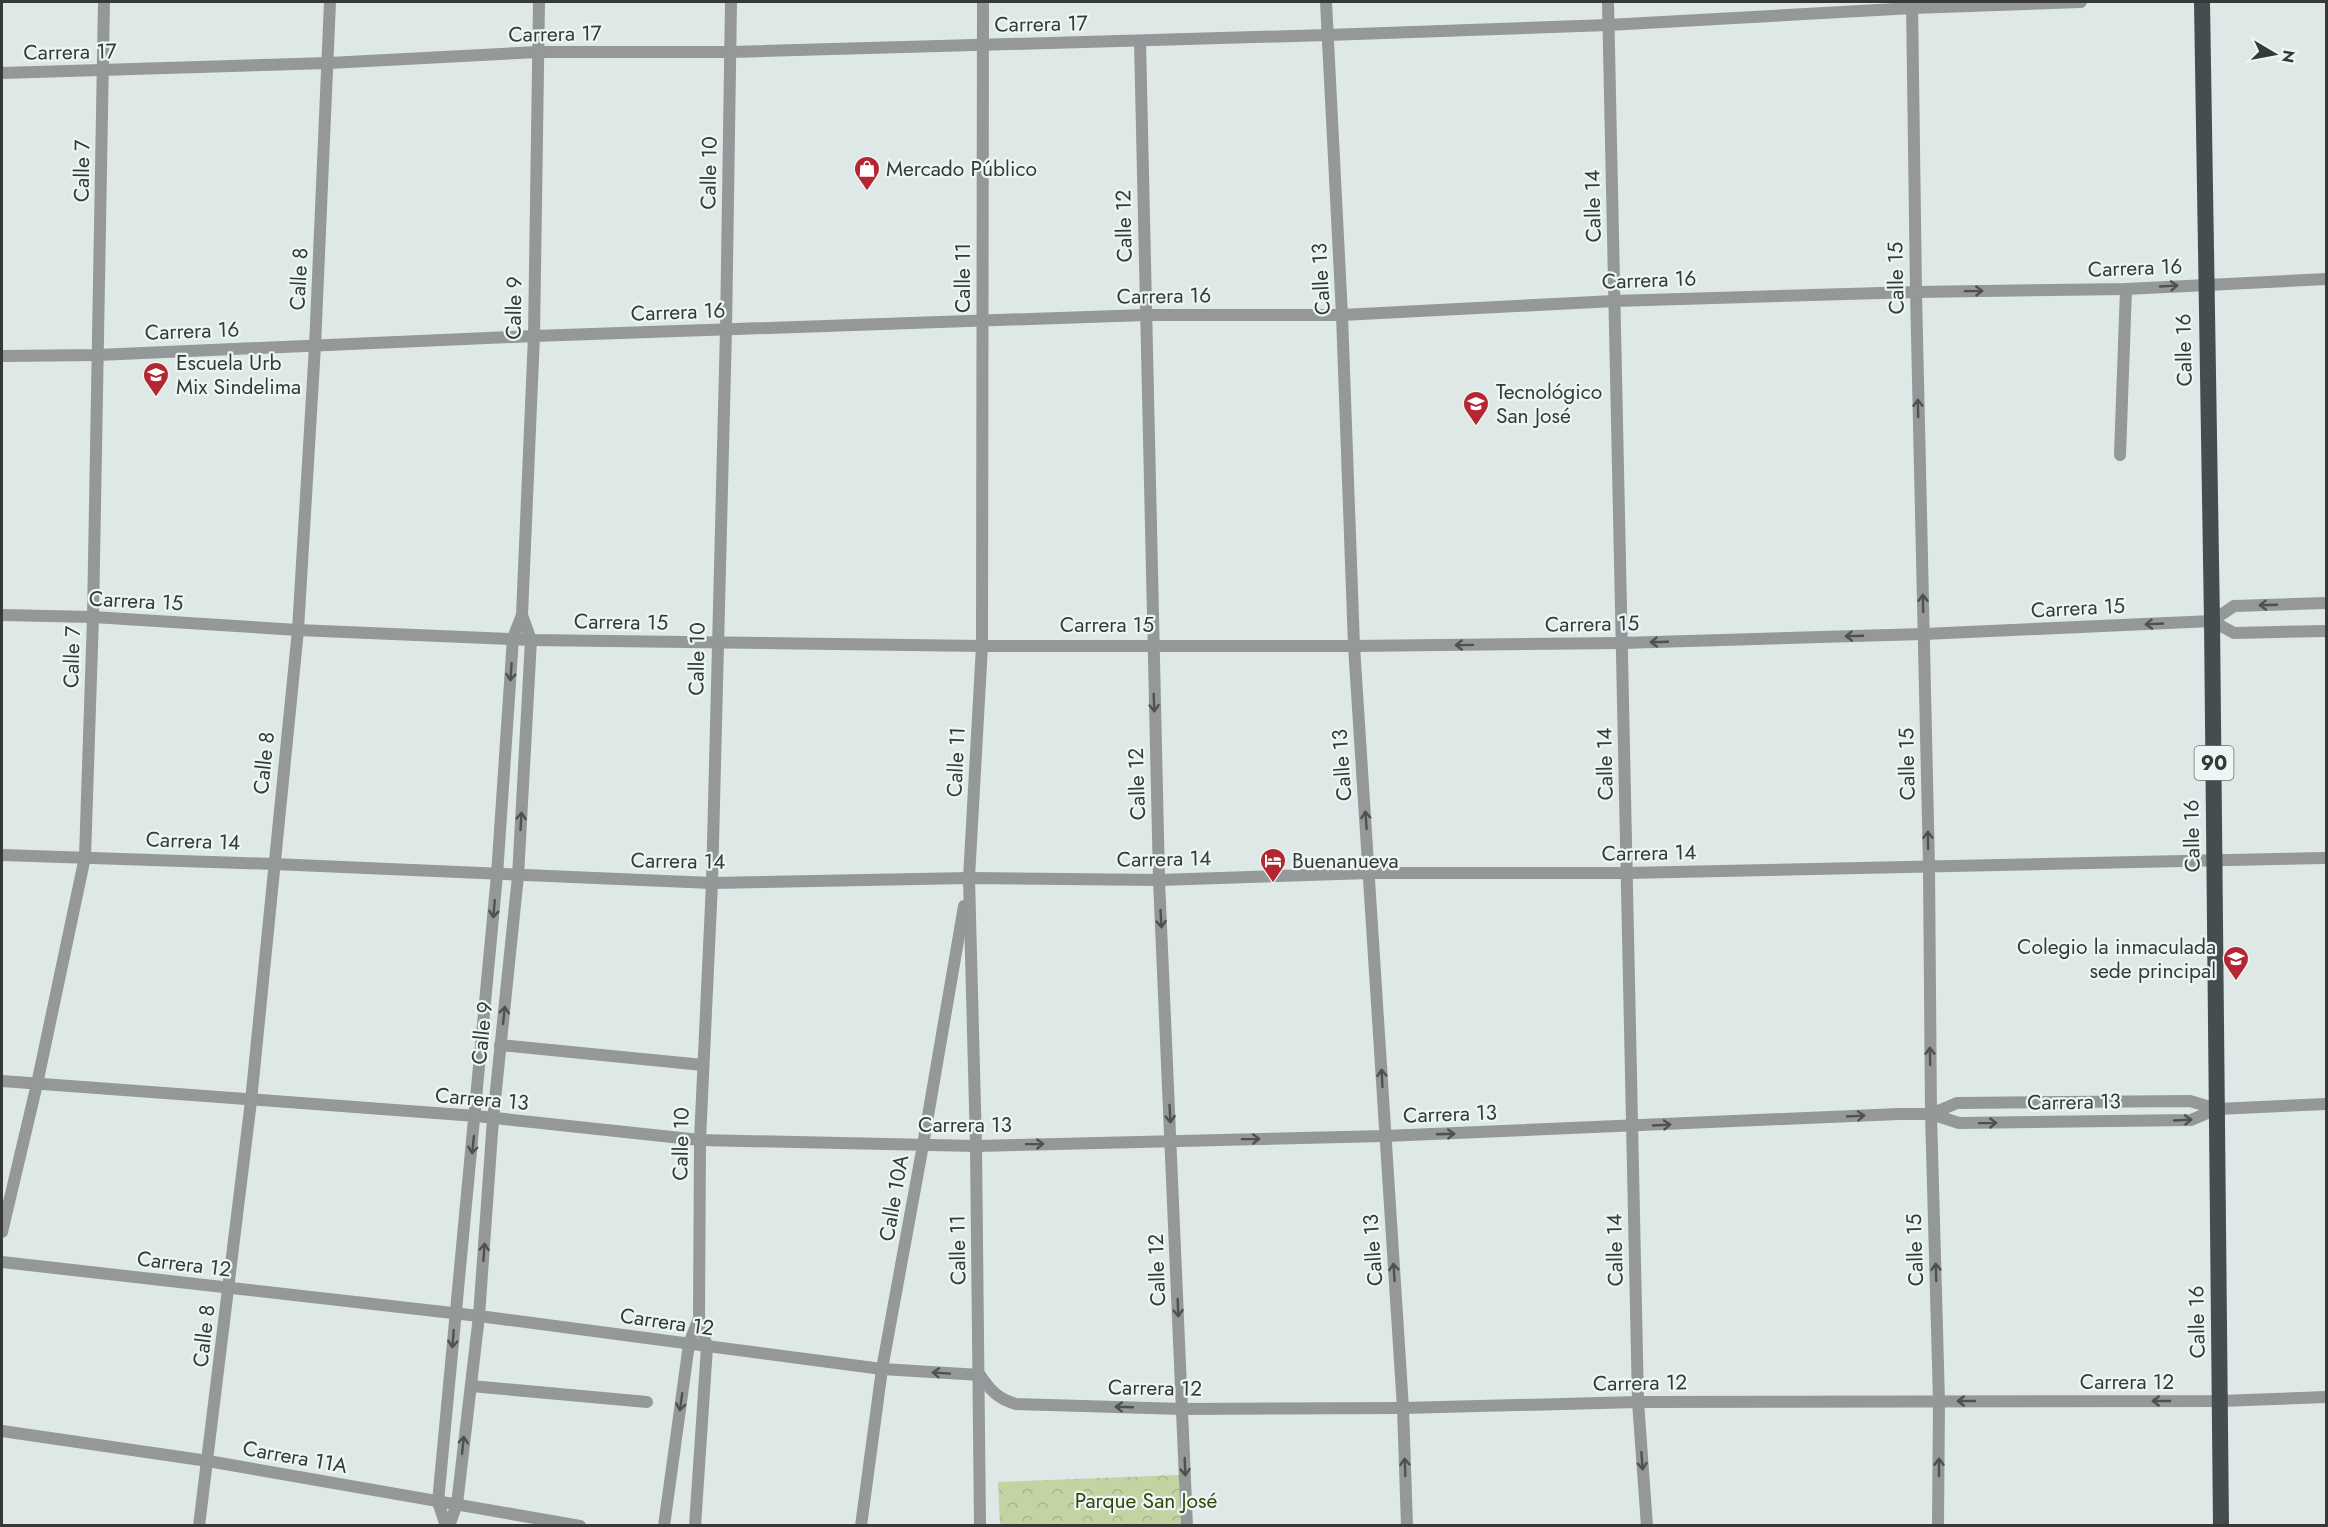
<svg xmlns="http://www.w3.org/2000/svg" width="2328" height="1527" viewBox="0 0 2328 1527" font-family="Jost,sans-serif">
  <defs>
    <pattern id="park-crowns" width="20" height="18" patternUnits="userSpaceOnUse" patternTransform="scale(1.5)"><rect width="20" height="18" fill="#c3d3a1"/><path d="M2 6a3 3 0 1 1 6 0M12 15a3 3 0 1 1 6 0" fill="none" stroke="#a8b68b"/></pattern>
  </defs>
  <rect width="100%" height="100%" fill="#dee9e7"/>
  <!-- park -->
  <path fill="url(#park-crowns)" d="M1179,1475L1181,1525H1000L998,1482Z"/>
  <g fill="none" stroke-linecap="round" stroke-linejoin="round">
    <!-- minor -->
    <g stroke="#949899" stroke-width="12">
      <path d="M1326,2L1342,315L1354,646L1403,1408L1407,1526"/>
      <path d="M1608,2L1638,1402L1647,1526"/>
      <path d="M1912,2L1916,292L1929,867L1931,1114L1939,1401L1938,1526"/>
      <path d="M1140,41L1159,880L1187,1526"/>
      <path d="M2,73L329,63L538,52H731L1328,35L1608,25L1913,8L2081,2"/>
      <path d="M2,356L98,355L534,336L1145,315H1342L1614,301L1916,292L2126,289L2326,279"/>
      <path d="M2120,455L2126,289"/>
      <path d="M2,615L93,617L298,630L531,640L982,646H1354L1622,643L1924,634L2212,621L2234,633L2326,631"/>
      <path d="M2212,621L2234,606L2326,603"/>
      <path d="M2,855L274,864L712,883L969,878L1159,880L1369,873H1627L2326,858"/>
      <path d="M500,1045L703,1065"/>
      <path d="M2,1081L476,1116L700,1140L976,1146L1385,1136L1898,1114H1931L1959,1123L2191,1120L2217,1109L2326,1104"/>
      <path d="M1931,1114L1957,1103L2190,1101L2217,1109"/>
      <path d="M2,1232L37,1084L85,857L93,617L104,2"/>
      <path d="M2,1262L479,1316L882,1369L980,1375C990,1390 998,1399 1016,1404L1182,1409L1403,1408L1638,1402L2220,1401L2326,1397"/>
      <path d="M471,1386L647,1402"/>
      <path d="M2,1431L208,1461L580,1526"/>
      <path d="M199,1526L251,1101L298,630L315,346L330,2"/>
      <path d="M446,1526L438,1502L497,875L513,638L522,615L534,336L539,2"/>
      <path d="M449,1526L457,1504L479,1316L493,1119L518,876L531,640L522,615"/>
      <path d="M664,1526L689,1344L699,1318"/>
      <path d="M695,1526L707,1347L699,1317L700,1140L712,883L726,330L731,2"/>
      <path d="M861,1526L882,1369L923,1145L964,906"/>
      <path d="M980,1526L976,1146L969,878L982,646L983,2"/>
    </g>
    <!-- trunk -->
    <path stroke="#464d4f" stroke-width="16" d="M2202,2L2212,621L2221,1526"/>
  </g>
  <!-- one-way arrows -->
  <defs><path id="oneway-shaft" d="M-6 0H5M1.5-3L5.5 0L1.5 3" fill="none" stroke-width="1.6" stroke-linecap="round" stroke-linejoin="round" transform="scale(1.5)"/></defs>
  <g stroke="#4d5150">
    <use href="#oneway-shaft" transform="translate(2169 286) rotate(-3)"/>
    <use href="#oneway-shaft" transform="translate(1974 291) rotate(-1)"/>
    <use href="#oneway-shaft" transform="translate(1918 408) rotate(-91)"/>
    <use href="#oneway-shaft" transform="translate(1923 603) rotate(-91)"/>
    <use href="#oneway-shaft" transform="translate(2268 605) rotate(178)"/>
    <use href="#oneway-shaft" transform="translate(2154 624) rotate(177)"/>
    <use href="#oneway-shaft" transform="translate(1854 636) rotate(178)"/>
    <use href="#oneway-shaft" transform="translate(1659 642) rotate(178)"/>
    <use href="#oneway-shaft" transform="translate(1464 645) rotate(179)"/>
    <use href="#oneway-shaft" transform="translate(511 672) rotate(94)"/>
    <use href="#oneway-shaft" transform="translate(1154 703) rotate(88)"/>
    <use href="#oneway-shaft" transform="translate(1366 820) rotate(-94)"/>
    <use href="#oneway-shaft" transform="translate(521 821) rotate(-87)"/>
    <use href="#oneway-shaft" transform="translate(1928 840) rotate(-91)"/>
    <use href="#oneway-shaft" transform="translate(494 909) rotate(95)"/>
    <use href="#oneway-shaft" transform="translate(1161 919) rotate(87)"/>
    <use href="#oneway-shaft" transform="translate(504 1015) rotate(-84)"/>
    <use href="#oneway-shaft" transform="translate(1930 1056) rotate(-91)"/>
    <use href="#oneway-shaft" transform="translate(1382 1078) rotate(-93)"/>
    <use href="#oneway-shaft" transform="translate(1170 1114) rotate(87)"/>
    <use href="#oneway-shaft" transform="translate(1856 1116) rotate(-3)"/>
    <use href="#oneway-shaft" transform="translate(2183 1120) rotate(-3)"/>
    <use href="#oneway-shaft" transform="translate(1988 1123) rotate(-1)"/>
    <use href="#oneway-shaft" transform="translate(1662 1125) rotate(-3)"/>
    <use href="#oneway-shaft" transform="translate(1446 1134) rotate(-2)"/>
    <use href="#oneway-shaft" transform="translate(1251 1139) rotate(-1)"/>
    <use href="#oneway-shaft" transform="translate(1035 1144) rotate(-1)"/>
    <use href="#oneway-shaft" transform="translate(473 1145) rotate(96)"/>
    <use href="#oneway-shaft" transform="translate(484 1252) rotate(-86)"/>
    <use href="#oneway-shaft" transform="translate(1394 1272) rotate(-94)"/>
    <use href="#oneway-shaft" transform="translate(1936 1272) rotate(-92)"/>
    <use href="#oneway-shaft" transform="translate(1178 1308) rotate(88)"/>
    <use href="#oneway-shaft" transform="translate(453 1339) rotate(95)"/>
    <use href="#oneway-shaft" transform="translate(941 1373) rotate(-176)"/>
    <use href="#oneway-shaft" transform="translate(1966 1401) rotate(-180)"/>
    <use href="#oneway-shaft" transform="translate(2161 1401) rotate(-180)"/>
    <use href="#oneway-shaft" transform="translate(681 1402) rotate(98)"/>
    <use href="#oneway-shaft" transform="translate(1124 1407) rotate(-178)"/>
    <use href="#oneway-shaft" transform="translate(463 1445) rotate(-84)"/>
    <use href="#oneway-shaft" transform="translate(1642 1461) rotate(86)"/>
    <use href="#oneway-shaft" transform="translate(1185 1467) rotate(88)"/>
    <use href="#oneway-shaft" transform="translate(1405 1467) rotate(-92)"/>
    <use href="#oneway-shaft" transform="translate(1939 1467) rotate(-90)"/>
  </g>
  <!-- icons -->
  <defs>
    <symbol id="shop-pin" viewBox="-11 -11 22 30"><path d="M0 17L-7.5 6A9.5 9.5 0 1 1 7.5 6Z" fill="#b62532" stroke="#ebf6f5"/><path d="M-5-2.5h2.3a2.7 3.5 0 0 1 5.4 0H5L5.5 6h-11ZM-1.5-2.5h3a1.5 2.3 0 0 0-3 0Z" fill="#fff"/></symbol>
    <symbol id="school-pin" viewBox="-11 -11 22 30"><path d="M0 17L-7.5 6A9.5 9.5 0 1 1 7.5 6Z" fill="#b62532" stroke="#ebf6f5"/><path d="M0-5L7-2L0 1L-7-2ZM-4 1L0 2.5L4 1V4Q0 6-4 4Z" fill="#fff"/></symbol>
    <symbol id="hotel-pin" viewBox="-11 -11 22 30"><path d="M0 17L-7.5 6A9.5 9.5 0 1 1 7.5 6Z" fill="#b62532" stroke="#ebf6f5"/><path d="M-6-4.5h1.5V1H6V5H4.5V3h-9V5H-6ZM-4 0a1.8 1.8 0 1 1 3.6 0ZM.5 0V-2.5h3Q6-2.5 6 0Z" fill="#fff"/></symbol>
  </defs>
  <g fill-rule="evenodd">
    <use href="#shop-pin" x="852" y="154" width="30" height="40"/>
    <use href="#school-pin" x="141" y="360" width="30" height="40"/>
    <use href="#school-pin" x="1461" y="389" width="30" height="40"/>
    <use href="#hotel-pin" x="1258" y="846" width="30" height="40"/>
    <use href="#school-pin" x="2221" y="944" width="30" height="40"/>
  </g>
  <g text-anchor="middle" dominant-baseline="central" stroke-width="4.5" stroke-linejoin="round" paint-order="stroke">
    <!-- shield labels -->
    <rect fill="#ebf6f5" stroke="#6c7271" stroke-width="1.5" x="2194.5" y="746" width="39" height="34" rx="4.5"/>
    <g font-size="20" font-weight="bold" fill="#353938">
      <text x="2214" y="763">90</text>
    </g>
    <!-- street labels -->
    <g font-size="21" fill="#353938" stroke="#ebf6f5">
      <text transform="translate(1041 24) rotate(-1)">Carrera 17</text>
      <text transform="translate(555 34) rotate(-1)">Carrera 17</text>
      <text transform="translate(70 52) rotate(-1)">Carrera 17</text>
      <text transform="translate(82 171) rotate(-89)">Calle 7</text>
      <text transform="translate(709 173) rotate(-89)">Calle 10</text>
      <text transform="translate(1593 206) rotate(-91)">Calle 14</text>
      <text transform="translate(1124 226) rotate(-91)">Calle 12</text>
      <text transform="translate(2135 268) rotate(-2)">Carrera 16</text>
      <text transform="translate(963 278) rotate(-90)">Calle 11</text>
      <text transform="translate(1896 278) rotate(-91)">Calle 15</text>
      <text transform="translate(299 279) rotate(-87)">Calle 8</text>
      <text transform="translate(1321 279) rotate(-93)">Calle 13</text>
      <text transform="translate(1649 280) rotate(-2)">Carrera 16</text>
      <text transform="translate(1164 296) rotate(-1)">Carrera 16</text>
      <text transform="translate(514 308) rotate(-89)">Calle 9</text>
      <text transform="translate(678 312) rotate(-2)">Carrera 16</text>
      <text transform="translate(192 331) rotate(-2)">Carrera 16</text>
      <text transform="translate(2184 350) rotate(-91)">Calle 16</text>
      <text transform="translate(136 601) rotate(3)">Carrera 15</text>
      <text transform="translate(2078 608) rotate(-3)">Carrera 15</text>
      <text transform="translate(621 622) rotate(1)">Carrera 15</text>
      <text transform="translate(1592 624) rotate(-1)">Carrera 15</text>
      <text x="1107" y="625">Carrera 15</text>
      <text transform="translate(72 657) rotate(-88)">Calle 7</text>
      <text transform="translate(697 659) rotate(-89)">Calle 10</text>
      <text transform="translate(956 762) rotate(-87)">Calle 11</text>
      <text transform="translate(264 763) rotate(-84)">Calle 8</text>
      <text transform="translate(1605 764) rotate(-91)">Calle 14</text>
      <text transform="translate(1907 764) rotate(-91)">Calle 15</text>
      <text transform="translate(1342 765) rotate(-94)">Calle 13</text>
      <text transform="translate(1137 784) rotate(-92)">Calle 12</text>
      <text transform="translate(2192 836) rotate(-91)">Calle 16</text>
      <text transform="translate(193 841) rotate(2)">Carrera 14</text>
      <text transform="translate(1649 853) rotate(-1)">Carrera 14</text>
      <text transform="translate(1164 859) rotate(-1)">Carrera 14</text>
      <text transform="translate(678 861) rotate(1)">Carrera 14</text>
      <text transform="translate(482 1033) rotate(-84)">Calle 9</text>
      <text transform="translate(482 1099) rotate(5)">Carrera 13</text>
      <text transform="translate(2074 1102) rotate(-1)">Carrera 13</text>
      <text transform="translate(1450 1114) rotate(-2)">Carrera 13</text>
      <text x="965" y="1125">Carrera 13</text>
      <text transform="translate(681 1144) rotate(-89)">Calle 10</text>
      <text transform="translate(894 1198) rotate(-80)">Calle 10A</text>
      <text transform="translate(958 1250) rotate(-91)">Calle 11</text>
      <text transform="translate(1373 1250) rotate(-94)">Calle 13</text>
      <text transform="translate(1615 1250) rotate(-91)">Calle 14</text>
      <text transform="translate(1915 1250) rotate(-92)">Calle 15</text>
      <text transform="translate(184 1264) rotate(7)">Carrera 12</text>
      <text transform="translate(1157 1270) rotate(-92)">Calle 12</text>
      <text transform="translate(667 1322) rotate(8)">Carrera 12</text>
      <text transform="translate(2197 1322) rotate(-91)">Calle 16</text>
      <text transform="translate(204 1336) rotate(-83)">Calle 8</text>
      <text x="2127" y="1382">Carrera 12</text>
      <text transform="translate(1640 1383) rotate(-1)">Carrera 12</text>
      <text transform="translate(1155 1388) rotate(1)">Carrera 12</text>
      <text transform="translate(295 1457) rotate(10)">Carrera 11A</text>
    </g>
    <!-- poi labels -->
    <g font-size="21" fill="#353938" stroke="#ebf6f5" text-anchor="start">
      <text x="886" y="169">Mercado Público</text>
      <text x="176" y="363">Escuela Urb<tspan x="176" dy="24">Mix Sindelima</tspan></text>
      <text x="1496" y="392">Tecnológico<tspan x="1496" dy="24">San José</tspan></text>
      <text x="1292" y="861">Buenanueva</text>
      <text x="2216" y="947" text-anchor="end">Colegio la inmaculada<tspan x="2216" dy="24">sede principal</tspan></text>
    </g>
    <!-- park labels -->
    <g font-size="21" fill="#374409" stroke="#ebf6f5">
      <text x="1146" y="1501">Parque San José</text>
    </g>
  </g>
  <!-- border -->
  <rect width="2328" height="1527" fill="none" stroke="#353938" stroke-width="6"/>
  <!-- north arrow -->
  <g transform="translate(2274 54) rotate(100)" stroke="#ebf6f5" stroke-width="4.5" paint-order="stroke">
  <path d="M0-4.5L10 22L0 15L-10 22Z" fill="#353938"/>
  <text y="-9" font-size="16" font-weight="bold" text-anchor="middle" fill="#353938">N</text>
  </g>
</svg>
